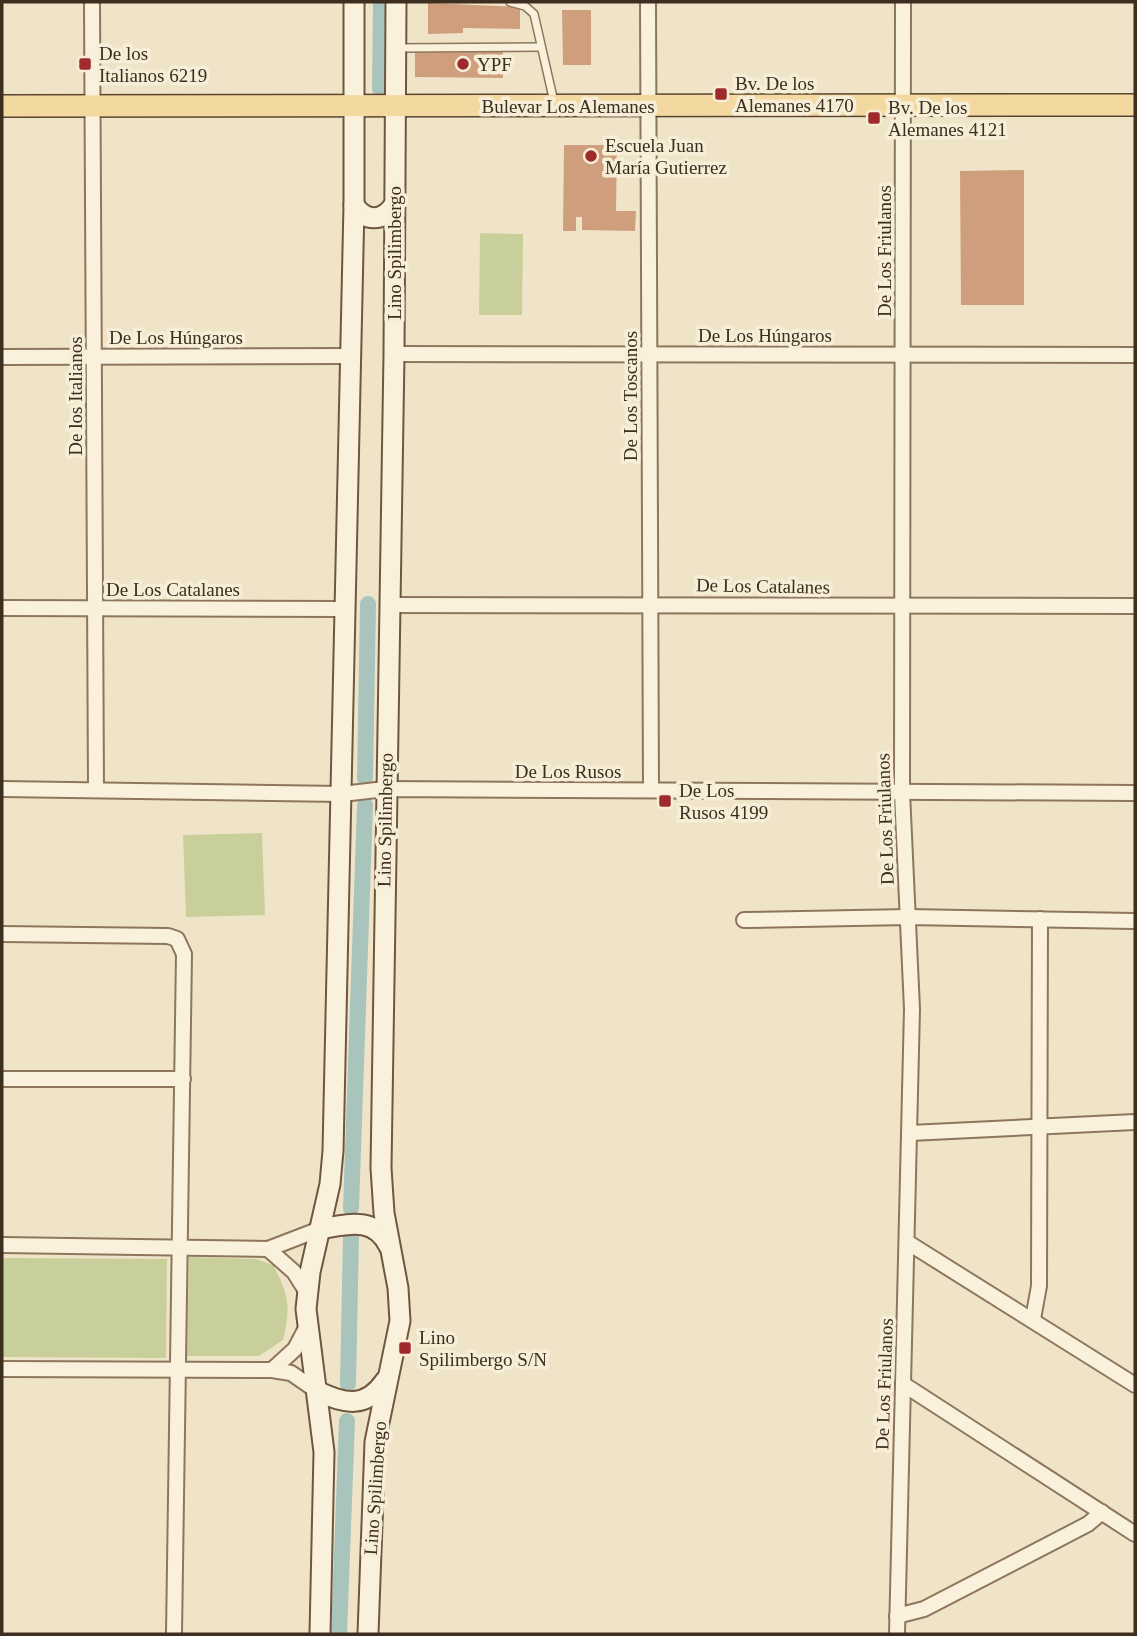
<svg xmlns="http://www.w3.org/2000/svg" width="1137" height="1636" viewBox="0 0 1137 1636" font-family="'Times New Roman',serif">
  <rect width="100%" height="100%" fill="#f0e4c8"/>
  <!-- green -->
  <g fill="#c9cf9b">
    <path d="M480,233L523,234L522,315H479Z"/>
    <path d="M262,833L265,915L186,917L183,835Z"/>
    <path d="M189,1257L256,1259L273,1265C289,1295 291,1307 283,1340L259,1356H187Z"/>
    <path d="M2,1258L167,1259L166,1358L2,1357Z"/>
  </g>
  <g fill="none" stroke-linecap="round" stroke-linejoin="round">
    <!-- canal -->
    <g stroke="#a9c4bc" stroke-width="16">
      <path d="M380,89L381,2"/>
      <path d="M365,778L368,604"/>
      <path d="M351,1208L365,805"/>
      <path d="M348,1384L351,1235"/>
      <path d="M339,1634L347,1421"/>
    </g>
  </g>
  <!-- building -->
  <g fill="#cf9f7d">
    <path d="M428,3L520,7V29L463,28V33L428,34Z"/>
    <path d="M562,10H591V65H563Z"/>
    <path d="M415,51L503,52V78L415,77Z"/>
    <path d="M564,145H617L616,211H636L635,231L582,230V217H576V231H563Z"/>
    <path d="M1024,170V305H961L960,171Z"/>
  </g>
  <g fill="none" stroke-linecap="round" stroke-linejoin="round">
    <defs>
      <g id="service">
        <path d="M510,2L525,6L534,14L554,102"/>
        <path d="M396,48L541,47"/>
      </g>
      <g id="minor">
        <path d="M92,2L96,789"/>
        <path d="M648,2L651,790"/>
        <path d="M394,354L1135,355"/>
        <path d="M2,357L350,356"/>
        <path d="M389,605L1135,606"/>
        <path d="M2,608L344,609"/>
        <path d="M2,789L342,794L385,789L1135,793"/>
        <path d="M744,920L908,917L1135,921"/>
        <path d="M2,934L168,936L177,939L184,954L174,1634"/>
        <path d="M2,1079H183"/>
        <path d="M910,1133L1135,1122"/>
        <path d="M907,1242L1135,1385"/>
        <path d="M2,1245L268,1249"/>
        <path d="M306,1291L294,1272L268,1249L320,1229"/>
        <path d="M1033,1319L1039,1286L1040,919"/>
        <path d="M306,1328L295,1349L272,1370L291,1373L317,1391"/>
        <path d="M2,1369L272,1370"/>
        <path d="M903,1384L1135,1534"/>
        <path d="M897,1616L924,1609L1088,1524L1102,1512"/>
        <path d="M897,1634L912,1009L902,792L903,2"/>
      </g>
      <g id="secondary">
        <path d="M354,205C365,222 383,222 394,205"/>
        <path d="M320,1229C346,1225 374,1215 389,1246"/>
        <path d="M317,1391C344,1404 366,1409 385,1381"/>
        <path d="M320,1634L324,1452L306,1309L310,1272L330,1184L333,1151L354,205V2"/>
        <path d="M368,1634L375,1442L400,1321L398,1288L384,1213L381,1168L394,354L396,2"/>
      </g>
      <path id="primary" d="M2,106L1135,105"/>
    </defs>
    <!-- service casing -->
    <use href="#service" stroke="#8d765c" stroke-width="10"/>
    <!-- minor casing -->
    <use href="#minor" stroke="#8d765c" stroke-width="18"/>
    <!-- secondary casing -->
    <use href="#secondary" stroke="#6f573f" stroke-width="23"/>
    <!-- primary casing -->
    <use href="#primary" stroke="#5b4430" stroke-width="24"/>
    <!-- service -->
    <use href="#service" stroke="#faf1dc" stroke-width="7"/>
    <!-- minor -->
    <use href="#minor" stroke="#faf1dc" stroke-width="14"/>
    <!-- secondary -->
    <use href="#secondary" stroke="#faf1dc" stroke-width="19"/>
    <!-- primary -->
    <use href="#primary" stroke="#f3d9a0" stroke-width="21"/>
  </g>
  <!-- markers -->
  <g fill="#9e2a2b" stroke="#f7eed8" stroke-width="2.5">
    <rect x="78" y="57" width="14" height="14" rx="3.5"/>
    <circle cx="463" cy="64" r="7"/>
    <rect x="714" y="87" width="14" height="14" rx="3.5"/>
    <rect x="867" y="111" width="14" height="14" rx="3.5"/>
    <circle cx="591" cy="156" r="7"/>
    <rect x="658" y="794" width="14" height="14" rx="3.5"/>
    <rect x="398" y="1341" width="14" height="14" rx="3.5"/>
  </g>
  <g text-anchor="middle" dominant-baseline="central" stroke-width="7" stroke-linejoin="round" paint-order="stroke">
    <!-- poi labels -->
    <g font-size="19" fill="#3d2e20" stroke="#f7eed8" text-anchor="start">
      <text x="99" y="53">De los<tspan x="99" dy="22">Italianos 6219</tspan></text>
      <text x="477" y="64">YPF</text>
      <text x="735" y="83">Bv. De los<tspan x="735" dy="22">Alemanes 4170</tspan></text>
      <text x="888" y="107">Bv. De los<tspan x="888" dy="22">Alemanes 4121</tspan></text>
      <text x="605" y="145">Escuela Juan<tspan x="605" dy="22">María Gutierrez</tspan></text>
      <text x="679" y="790">De Los<tspan x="679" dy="22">Rusos 4199</tspan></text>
      <text x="419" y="1337">Lino<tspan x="419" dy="22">Spilimbergo S/N</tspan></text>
    </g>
    <!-- street labels -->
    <g font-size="19" fill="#3d2e20" stroke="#f7eed8">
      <text x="568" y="106">Bulevar Los Alemanes</text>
      <text transform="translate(884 251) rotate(-90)">De Los Friulanos</text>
      <text transform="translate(394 253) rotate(-90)">Lino Spilimbergo</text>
      <text x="765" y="335">De Los Húngaros</text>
      <text x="176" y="337">De Los Húngaros</text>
      <text transform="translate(75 396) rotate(-90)">De los Italianos</text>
      <text transform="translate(630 396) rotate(-90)">De Los Toscanos</text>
      <text transform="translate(763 586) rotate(1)">De Los Catalanes</text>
      <text x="173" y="589">De Los Catalanes</text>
      <text x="568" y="771">De Los Rusos</text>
      <text transform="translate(885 819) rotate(-92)">De Los Friulanos</text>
      <text transform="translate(385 820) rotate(-89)">Lino Spilimbergo</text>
      <text transform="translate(884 1384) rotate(-88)">De Los Friulanos</text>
      <text transform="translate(375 1488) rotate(-86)">Lino Spilimbergo</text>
    </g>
  </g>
  <!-- border -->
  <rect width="1137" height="1636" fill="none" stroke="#3d2e20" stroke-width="7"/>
</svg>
